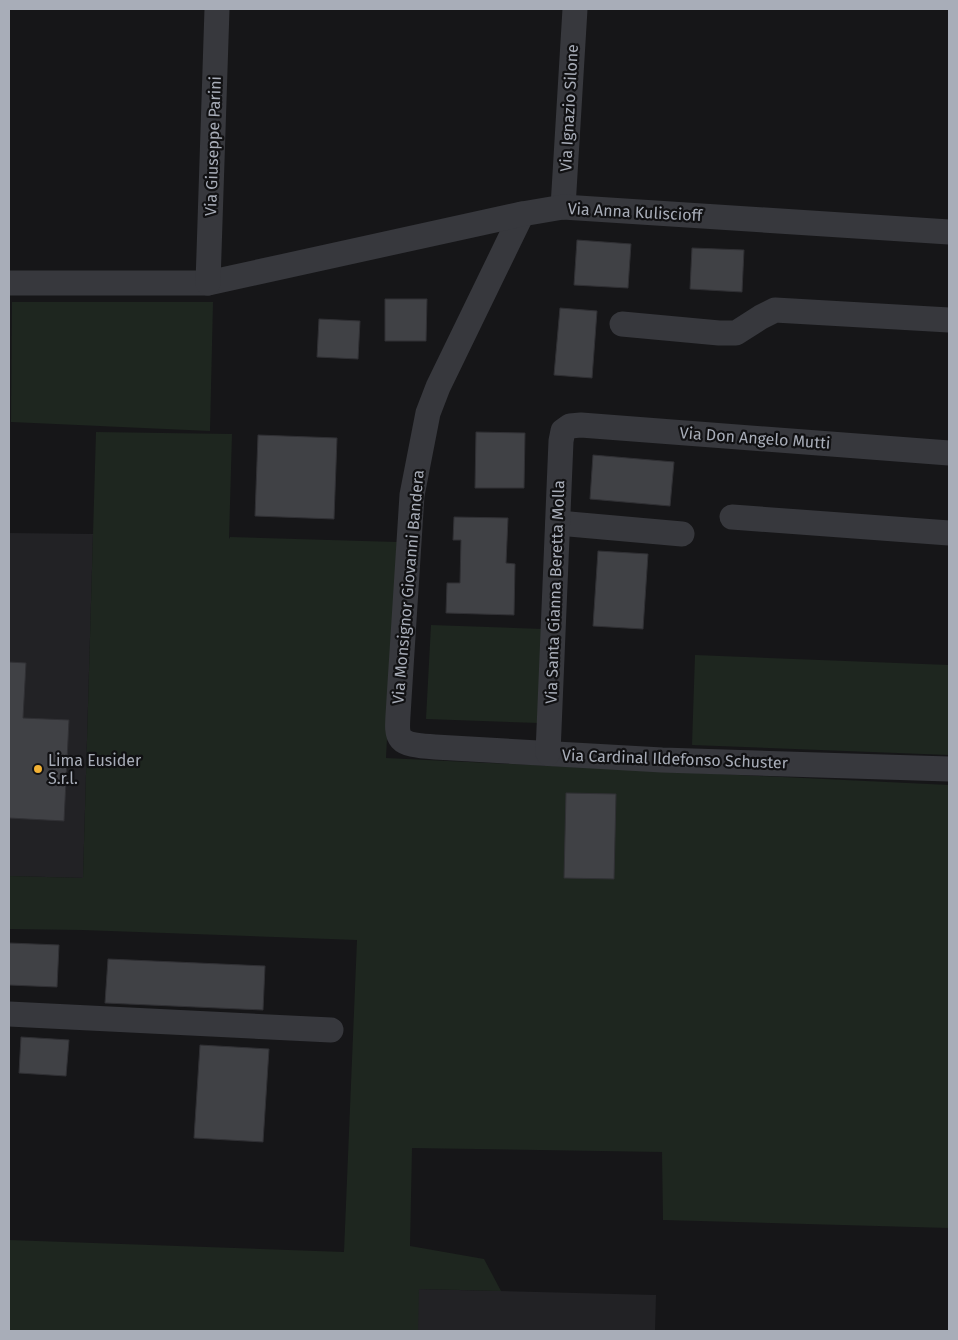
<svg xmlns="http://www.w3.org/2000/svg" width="958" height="1340" viewBox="0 0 958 1340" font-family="'Fira Sans',sans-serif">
  <rect width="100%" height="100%" fill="#161618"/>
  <!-- built -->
  <g fill="#222225">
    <path d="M9,533L93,534L83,878L9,876Z"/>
    <path d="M418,1289L656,1295L655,1331H418Z"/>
  </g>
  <!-- green -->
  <g fill="#1e261f">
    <path d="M12,302H213L210,431L11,422Z"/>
    <path d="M96,432L232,434L229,539L230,537L397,542L386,758L949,785V1228L663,1220L662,1152L412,1148L410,1246L484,1259L501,1291L419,1289L418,1331H9V1240L344,1252L357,940L82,930L9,929V876L83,878Z"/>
    <path d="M431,625L543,629L539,723L426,719Z"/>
    <path d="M695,655L949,665V755L692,745Z"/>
  </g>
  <!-- building -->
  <g fill="#404145" stroke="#303034">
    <path d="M577,240L631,244L628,288L574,285Z"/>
    <path d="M692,248L744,250L742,292L690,289Z"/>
    <path d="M385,299H427L426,341H385Z"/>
    <path d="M560,308L597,311L592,378L554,375Z"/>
    <path d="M319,319L360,321L358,359L317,357Z"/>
    <path d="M476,432L525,433L524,488H475Z"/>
    <path d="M258,435L337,438L334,519L255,516Z"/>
    <path d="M593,455L674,462L670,506L590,499Z"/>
    <path d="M454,517L508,518L506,563L515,564L514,615L446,613L447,583H460L461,540H453Z"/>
    <path d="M598,551L648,554L643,629L593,626Z"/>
    <path d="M9,662L26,663L23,718L69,720L64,821L9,818Z"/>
    <path d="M566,793L616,794L614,879L564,878Z"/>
    <path d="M9,943L59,945L57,987L9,985Z"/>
    <path d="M108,959L265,966L263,1010L105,1003Z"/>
    <path d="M21,1037L69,1040L66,1076L19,1073Z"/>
    <path d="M200,1045L269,1049L263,1142L194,1138Z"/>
  </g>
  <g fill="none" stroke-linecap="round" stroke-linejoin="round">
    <!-- minor -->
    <g stroke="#37383d" stroke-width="25">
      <path d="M563,207L575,9"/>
      <path d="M522,214L438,387L428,413L412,495L399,699C397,739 391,744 435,747L662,760L949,769"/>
      <path d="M9,283H208L522,214L563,207L949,232"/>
      <path d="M208,283L217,9"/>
      <path d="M622,324L719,333H736L761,317L775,310L949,320"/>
      <path d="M732,517L949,533"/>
      <path d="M558,523L682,534"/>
      <path d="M548,753L561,441L563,431L570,426L581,425L949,453"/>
      <path d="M9,1014L331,1030"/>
    </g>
  </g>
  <!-- markers -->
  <circle fill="#f2b134" stroke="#111113" stroke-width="2" cx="38" cy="769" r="5"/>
  <g text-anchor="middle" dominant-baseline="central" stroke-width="4.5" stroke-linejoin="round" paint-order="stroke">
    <!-- street labels -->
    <g font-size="16" fill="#a8adb8" stroke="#111113">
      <text transform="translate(569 108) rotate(-87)">Via Ignazio Silone</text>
      <text transform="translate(213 146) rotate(-88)">Via Giuseppe Parini</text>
      <text transform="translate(635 212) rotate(3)">Via Anna Kuliscioff</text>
      <text transform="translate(755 438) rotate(4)">Via Don Angelo Mutti</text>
      <text transform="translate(408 587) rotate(-85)">Via Monsignor Giovanni Bandera</text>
      <text transform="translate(555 592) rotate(-88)">Via Santa Gianna Beretta Molla</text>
      <text transform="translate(675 759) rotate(2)">Via Cardinal Ildefonso Schuster</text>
    </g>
    <!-- poi labels -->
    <g font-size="16" fill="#a8adb8" stroke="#111113" text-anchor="start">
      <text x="48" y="760">Lima Eusider<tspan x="48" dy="18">S.r.l.</tspan></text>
    </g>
  </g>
  <!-- border -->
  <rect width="958" height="1340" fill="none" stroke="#a8adb8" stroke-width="20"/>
</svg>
